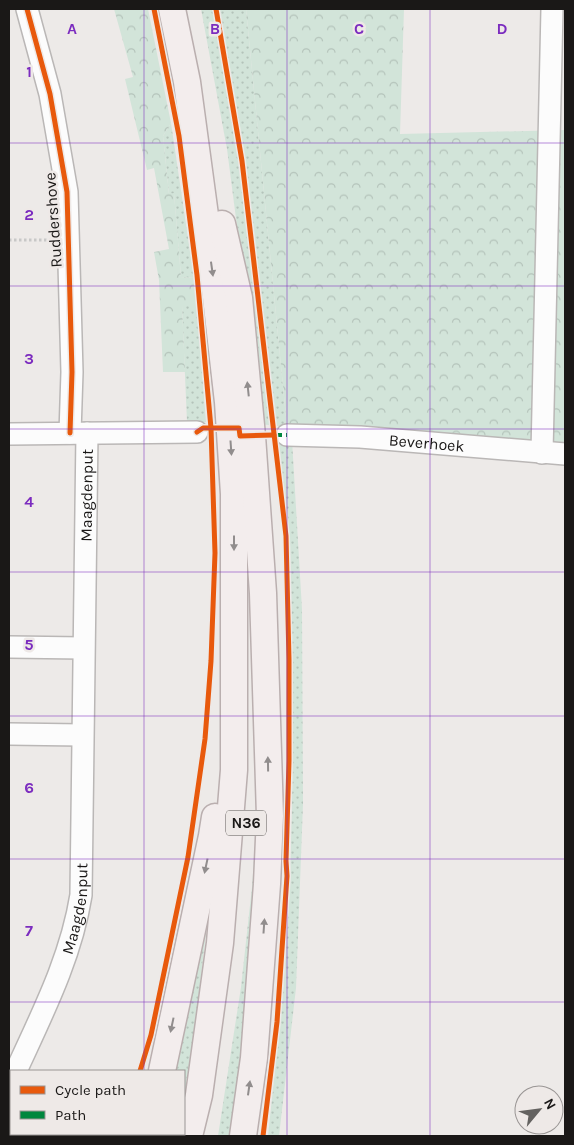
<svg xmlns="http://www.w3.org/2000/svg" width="574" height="1145" viewBox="0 0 574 1145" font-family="Karla,sans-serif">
  <defs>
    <pattern id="grass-dots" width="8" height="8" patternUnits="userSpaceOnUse" patternTransform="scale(1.25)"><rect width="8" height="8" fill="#d2e4d9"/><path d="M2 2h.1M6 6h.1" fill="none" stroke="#b4c3ba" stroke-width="1.8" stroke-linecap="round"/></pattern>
    <pattern id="forest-crowns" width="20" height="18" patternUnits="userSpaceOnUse" patternTransform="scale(1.25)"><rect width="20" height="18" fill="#d2e4d9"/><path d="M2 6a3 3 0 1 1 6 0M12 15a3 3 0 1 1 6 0" fill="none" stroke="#b4c3ba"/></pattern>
  </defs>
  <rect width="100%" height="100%" fill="#edeae8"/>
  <!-- grass -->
  <g fill="url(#grass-dots)">
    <path d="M201,9H246L287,427L259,424L246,296L227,149Z"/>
    <path d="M171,123L194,278L181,277L174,194H169L163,136Z"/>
    <path d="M182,306H197L206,422L200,424L187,422Z"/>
    <path d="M282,439L292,440L302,609L303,804L296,988L279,1136H268L283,992L290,885L293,757L290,541L278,441Z"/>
    <path d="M257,818L260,915L236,1136H218L241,987L252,887Z"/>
    <path d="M212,883L195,1026L184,1097V1071H170Z"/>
  </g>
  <!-- forest -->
  <g fill="url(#forest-crowns)">
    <path d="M114,9H148L171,123L163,136L169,194L174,193L181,277L194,278L197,306H182L185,372H163L159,280L154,252L169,249L154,168L147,170L125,79L133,77Z"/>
    <path d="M246,9H404L400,134L565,130V445L287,427Z"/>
  </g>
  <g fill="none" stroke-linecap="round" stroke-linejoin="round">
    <defs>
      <g id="minor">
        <path d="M27,9L50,94L67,192L72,372L70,433"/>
        <path d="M9,434L197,432"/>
        <path id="s1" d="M287,435L360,437L565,454"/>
        <path d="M542,453L552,9"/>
        <path d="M9,647L83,648"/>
        <path d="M9,734L82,735"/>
        <path id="s2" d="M16,1071C42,1014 71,958 81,895L87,433"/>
      </g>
      <g id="major">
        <path d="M172,9L187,82L216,297L228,402L234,494V770L220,943L199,1095L189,1136"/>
        <path d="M222,224L239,298L252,436L263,593L270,816L267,884L254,1058L243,1136"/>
        <path d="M162,1071L212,836L215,817"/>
        <path d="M148,1136V1134"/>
      </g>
    </defs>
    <!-- minor casing -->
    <use href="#minor" stroke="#bab7b6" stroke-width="24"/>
    <!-- major casing -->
    <use href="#major" stroke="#baafaf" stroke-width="29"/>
    <!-- path -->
    <path stroke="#c8c8c7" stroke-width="3" stroke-dasharray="2.5 2.5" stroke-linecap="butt" d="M9,240H51"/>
    <!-- minor -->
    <use href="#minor" stroke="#fcfcfc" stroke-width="21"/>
    <!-- major -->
    <use href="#major" stroke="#f3eded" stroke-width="26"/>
    <!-- quiet -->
    <path stroke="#00873e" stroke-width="4" stroke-dasharray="8 4" stroke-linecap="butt" d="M274,435H287"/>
    <defs>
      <g id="cycleway">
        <path d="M27,9L50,94L67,192L72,372L70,433"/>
        <path d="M216,9L242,161L286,536L289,660V761L286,861L287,876L277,1022L263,1136"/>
        <path d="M197,432L203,428H239L240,436L274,435"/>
        <path d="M140,1071L151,1035L188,857L205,739L211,661L215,553L211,428L197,275L179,136L154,9"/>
      </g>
    </defs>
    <!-- cycleway casing -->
    <use href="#cycleway" stroke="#eee9e7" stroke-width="8"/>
    <!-- cycleway -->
    <use href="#cycleway" stroke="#e8590c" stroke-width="5"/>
  </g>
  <!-- one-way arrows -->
  <defs><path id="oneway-solid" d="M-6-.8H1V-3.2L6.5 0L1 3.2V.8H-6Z" transform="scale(1.25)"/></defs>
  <g fill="#918d8d">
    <use href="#oneway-solid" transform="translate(212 269) rotate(82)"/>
    <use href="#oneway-solid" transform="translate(248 389) rotate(-96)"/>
    <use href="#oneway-solid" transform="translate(231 448) rotate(86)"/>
    <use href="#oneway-solid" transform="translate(234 543) rotate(90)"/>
    <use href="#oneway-solid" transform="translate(268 764) rotate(-91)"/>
    <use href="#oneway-solid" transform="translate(206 866) rotate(102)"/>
    <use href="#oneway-solid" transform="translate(264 926) rotate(-86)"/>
    <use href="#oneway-solid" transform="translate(172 1025) rotate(102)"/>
    <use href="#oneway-solid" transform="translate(249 1088) rotate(-82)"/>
  </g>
  <!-- grid -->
  <path fill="none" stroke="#7b2cbf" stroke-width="1" stroke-opacity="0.55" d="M144,9V1071M287,9V1136M430,9V1136M9,143H565M9,286H565M9,429H565M9,572H565M9,716H565M9,859H565M9,1002H565M144,1134V1136"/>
  <g text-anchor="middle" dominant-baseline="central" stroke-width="5" stroke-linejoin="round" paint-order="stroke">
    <!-- shield labels -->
    <rect fill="#eee9e7" stroke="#5a5755" stroke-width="1" x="226" y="810.5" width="40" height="25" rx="4"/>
    <g font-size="15" font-weight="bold" fill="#1a1817">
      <text x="246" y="823">N36</text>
    </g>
    <!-- street labels -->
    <g font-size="16" fill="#1a1817" stroke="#eee9e7">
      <text transform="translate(53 220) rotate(-94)">Ruddershove</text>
      <text stroke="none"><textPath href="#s1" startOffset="140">Beverhoek</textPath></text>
      <text stroke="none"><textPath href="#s2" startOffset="588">Maagdenput</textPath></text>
      <text stroke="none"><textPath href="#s2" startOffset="174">Maagdenput</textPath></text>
    </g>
  </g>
  <g font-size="16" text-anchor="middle" font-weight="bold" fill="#7b2cbf" stroke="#eee9e7" stroke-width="5" stroke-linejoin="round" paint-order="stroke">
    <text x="72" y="34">A</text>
    <text x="215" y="34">B</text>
    <text x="359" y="34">C</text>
    <text x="502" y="34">D</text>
    <text x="29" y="77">1</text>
    <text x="29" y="220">2</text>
    <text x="29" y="364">3</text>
    <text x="29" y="507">4</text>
    <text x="29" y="650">5</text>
    <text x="29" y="793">6</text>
    <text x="29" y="936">7</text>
  </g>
  <!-- border -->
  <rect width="574" height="1145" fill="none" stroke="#1a1817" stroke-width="20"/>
  <!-- legend -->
  <rect x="10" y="1070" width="175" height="65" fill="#eee9e7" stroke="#999594"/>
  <rect x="20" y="1086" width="25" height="8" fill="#e8590c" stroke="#999594"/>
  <text x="55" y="1095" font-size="15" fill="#1a1817">Cycle path</text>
  <rect x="20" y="1111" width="25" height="8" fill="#00873e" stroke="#999594"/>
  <text x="55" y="1120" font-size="15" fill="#1a1817">Path</text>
  <!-- north arrow -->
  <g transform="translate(539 1110) rotate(61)"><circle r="24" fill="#eee9e7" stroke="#999594"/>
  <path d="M0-4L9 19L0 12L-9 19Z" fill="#646260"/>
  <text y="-8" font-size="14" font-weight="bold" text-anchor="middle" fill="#1a1817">N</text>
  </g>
</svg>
